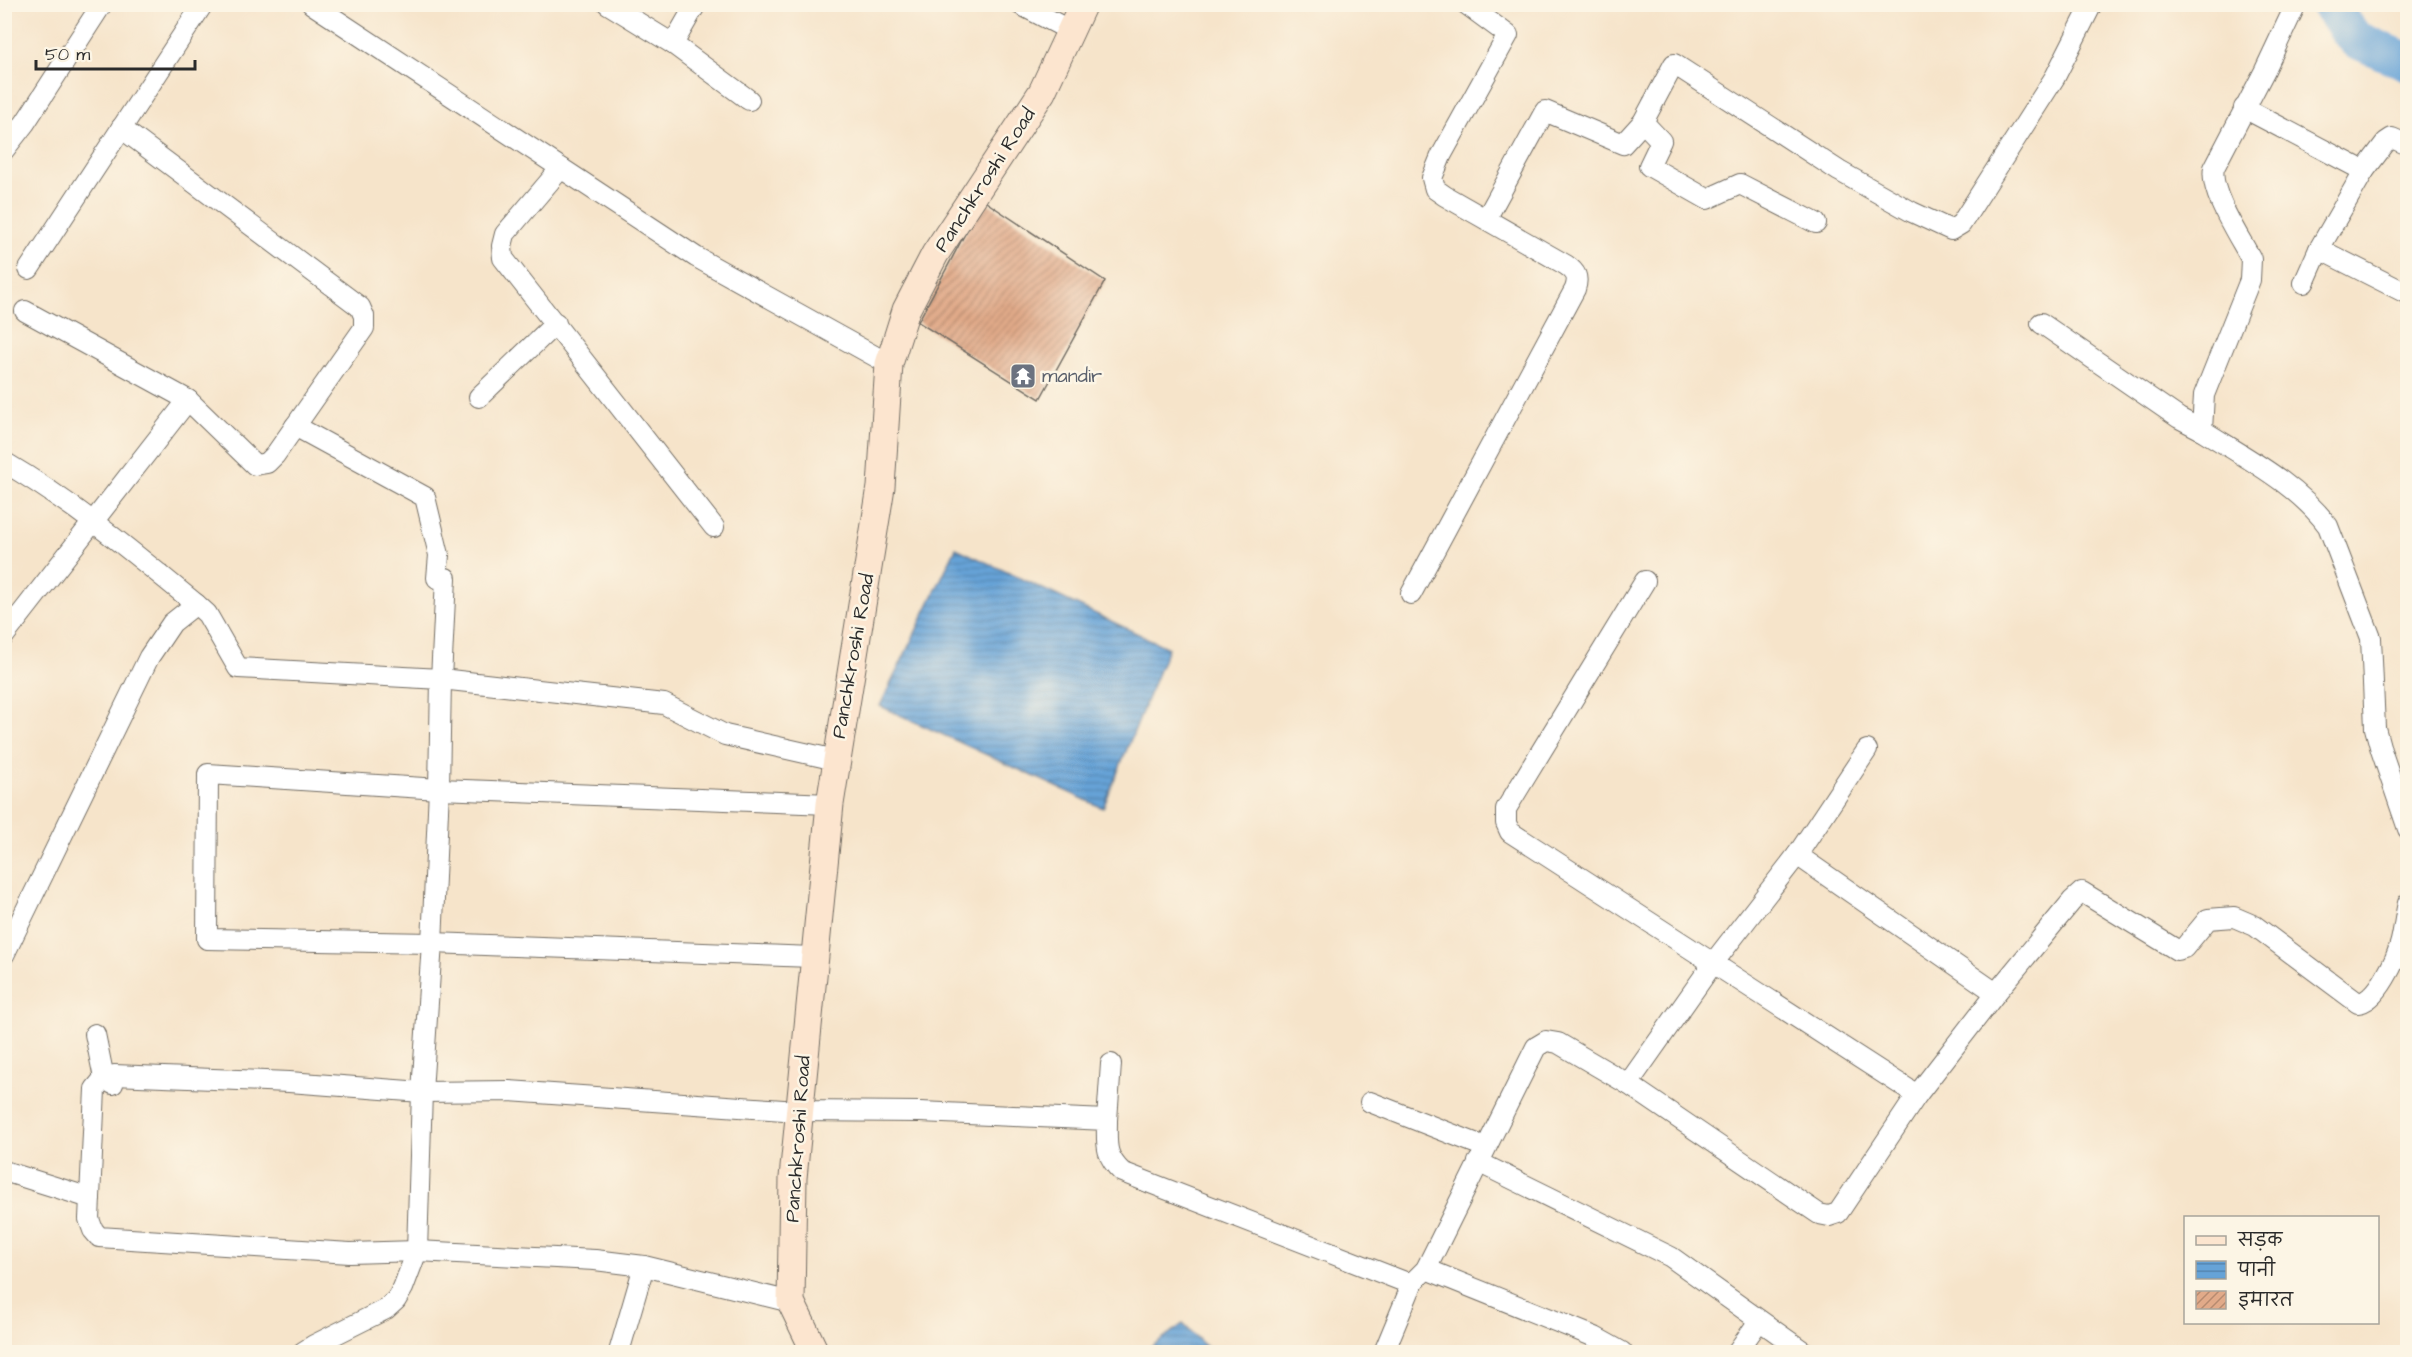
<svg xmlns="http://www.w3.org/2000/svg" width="2412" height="1357" viewBox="0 0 2412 1357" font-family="'Architects Daughter','Playpen Sans Deva',sans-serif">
  <defs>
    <pattern id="water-rules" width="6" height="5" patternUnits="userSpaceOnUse" patternTransform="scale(1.5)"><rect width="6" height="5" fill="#66a3d7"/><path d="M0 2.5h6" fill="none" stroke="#5485af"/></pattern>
    <pattern id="building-hatch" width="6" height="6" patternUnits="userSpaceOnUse" patternTransform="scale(1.5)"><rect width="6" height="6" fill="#e1aa89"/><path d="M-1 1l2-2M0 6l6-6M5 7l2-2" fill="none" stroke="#b78b70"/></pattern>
  </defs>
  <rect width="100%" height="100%" fill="#fcf5e5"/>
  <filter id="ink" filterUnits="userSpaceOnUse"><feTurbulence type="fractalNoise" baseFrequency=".0167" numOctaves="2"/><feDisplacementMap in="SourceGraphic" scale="12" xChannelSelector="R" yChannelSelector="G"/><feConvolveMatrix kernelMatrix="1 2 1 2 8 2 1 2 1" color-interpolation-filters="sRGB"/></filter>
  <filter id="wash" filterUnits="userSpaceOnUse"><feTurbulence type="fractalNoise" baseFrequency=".008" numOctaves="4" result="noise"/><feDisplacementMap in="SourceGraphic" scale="24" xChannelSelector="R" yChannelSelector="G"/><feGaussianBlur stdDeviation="1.35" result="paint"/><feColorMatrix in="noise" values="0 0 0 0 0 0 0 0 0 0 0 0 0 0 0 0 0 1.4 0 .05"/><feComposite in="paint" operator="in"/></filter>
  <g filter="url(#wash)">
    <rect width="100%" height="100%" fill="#f6e4ca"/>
    <!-- water -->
    <g fill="url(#water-rules)" stroke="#486781" stroke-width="1.5">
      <path d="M956,548L1168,648L1103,808L880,706Z"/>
      <path d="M1183,1324L1211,1352H1144Z"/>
    </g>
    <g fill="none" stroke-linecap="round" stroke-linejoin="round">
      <!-- river -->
      <path stroke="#66a3d7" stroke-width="38" d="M2329,4L2355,39L2408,62"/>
    </g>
    <g id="blocks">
      <!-- building -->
      <path fill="url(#building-hatch)" d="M983,200L1105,281L1040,399L918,322Z"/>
    </g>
  </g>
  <g filter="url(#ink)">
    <use href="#blocks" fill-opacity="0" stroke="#726c63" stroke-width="1.5"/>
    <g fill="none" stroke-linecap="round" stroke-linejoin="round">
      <defs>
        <g id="street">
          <path d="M312,4L696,257L889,364"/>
          <path d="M608,4L673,44L749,100"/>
          <path d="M1019,4L1071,31"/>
          <path d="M2296,4L2265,70L2214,168C2209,192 2239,236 2251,259L2250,280L2204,395L2202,430C2246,458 2297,484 2328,526L2371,638L2375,728L2381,750L2408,829"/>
          <path d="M673,44L696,4"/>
          <path d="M2244,108L2364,171L2386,142L2392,138L2408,145"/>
          <path d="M1643,122L1661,141L1649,166L1707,199L1740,184L1816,223"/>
          <path d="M121,128L360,307L364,316V328L275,455L267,463L255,465L188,400"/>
          <path d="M4,150L25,123L102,4"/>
          <path d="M561,168L505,234L502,246L503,258L714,527"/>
          <path d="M1486,219L1545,111L1623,144L1643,122L1674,64L1839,171L1912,212L1951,230L1961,224L2055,77L2092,4"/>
          <path d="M2319,249L2364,171"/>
          <path d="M29,269L203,4"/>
          <path d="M2304,283L2319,249L2408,294"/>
          <path d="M2041,323L2179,418L2202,430"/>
          <path d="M479,397L556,323"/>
          <path d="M295,426L425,497L439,555L437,578"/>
          <path d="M4,462C74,503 134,553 196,604L207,614L238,668L441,679L664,704L725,735L836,760"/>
          <path d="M1645,581L1506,809V823L1510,832L1917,1095"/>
          <path d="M1411,594L1575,289C1579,277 1576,272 1566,265L1445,196L1435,189L1432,178L1441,156L1508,35L1466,4"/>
          <path d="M4,636L188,400L25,311"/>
          <path d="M1797,855L1867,750"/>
          <path d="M4,955L149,657L172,623L196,604"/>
          <path d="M813,957L432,943L207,939L208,774L439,789L830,804"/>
          <path d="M95,1034L104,1078L113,1084"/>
          <path d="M1628,1084L1819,1214L1829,1216L1838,1213L1917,1095L1996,993"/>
          <path d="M1370,1102L1485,1147"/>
          <path d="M1107,1120L1111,1064"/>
          <path d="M1478,1162L1671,1257L1804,1352"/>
          <path d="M4,1171L90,1198"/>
          <path d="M1426,1269L1595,1337L1622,1352"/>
          <path d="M791,1302L644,1266L595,1260L417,1251L350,1253L99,1237L93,1230L89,1219L95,1089L104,1078L114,1075L289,1082L422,1092L509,1091L798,1111L920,1112L1107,1120C1107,1143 1104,1155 1122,1172L1405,1282H1413L1426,1269L1536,1047L1546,1041L1558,1043L1628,1084L1714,962L1797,855L1996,993L2072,901L2082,892L2177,950L2184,948L2208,919L2234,917L2255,926L2358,1003C2377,1002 2397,958 2401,941C2404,928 2405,916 2408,903"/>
          <path d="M303,1352L314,1345L386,1309L396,1300L403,1288L417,1251L422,1092L432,943L439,789L441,679L446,578"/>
          <path d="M619,1352L644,1266"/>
          <path d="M1384,1352L1413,1282"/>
          <path d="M1737,1352L1759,1321"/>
        </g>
        <path id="secondary" d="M815,1352L791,1302L793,1178L830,804L881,487L889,364L906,310L935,254L1042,92L1083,4"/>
      </defs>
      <!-- street casing -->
      <use href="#street" stroke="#726c63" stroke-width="22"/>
      <!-- secondary casing -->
      <use href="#secondary" stroke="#726c63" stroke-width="29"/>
      <!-- street -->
      <use href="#street" stroke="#fff" stroke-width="20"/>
      <!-- secondary -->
      <use href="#secondary" stroke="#fce5cf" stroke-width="27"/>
    </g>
  </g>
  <!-- icons -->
  <defs>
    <symbol id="temple-square" viewBox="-11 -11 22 22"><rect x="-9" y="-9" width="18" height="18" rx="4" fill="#6b7280" stroke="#fcf5e5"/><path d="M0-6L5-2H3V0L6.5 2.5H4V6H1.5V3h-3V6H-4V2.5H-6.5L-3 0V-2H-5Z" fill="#fff"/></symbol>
  </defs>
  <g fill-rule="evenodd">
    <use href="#temple-square" x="1008" y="361" width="30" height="30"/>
  </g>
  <g text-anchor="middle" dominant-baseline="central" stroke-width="5" stroke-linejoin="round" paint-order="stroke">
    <!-- street labels -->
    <g font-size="20" fill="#2b2b2b" stroke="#fcf5e5">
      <text transform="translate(985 180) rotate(-57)">Panchkroshi Road</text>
      <text transform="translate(853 656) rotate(-80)">Panchkroshi Road</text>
      <text transform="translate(798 1139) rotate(-86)">Panchkroshi Road</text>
    </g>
    <!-- worship labels -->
    <g font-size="20" fill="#5b616d" stroke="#fcf5e5" text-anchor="start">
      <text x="1042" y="376">mandir</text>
    </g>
  </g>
  <!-- margin -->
  <rect width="2412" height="1357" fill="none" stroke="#fcf5e5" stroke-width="24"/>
  <!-- legend -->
  <rect x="2184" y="1216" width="195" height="108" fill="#fcf5e5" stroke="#a8a49b" stroke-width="1.5"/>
  <rect x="2196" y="1236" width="30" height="9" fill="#fce5cf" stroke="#a8a49b" stroke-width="1.5"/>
  <text x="2238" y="1246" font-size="18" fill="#2b2b2b">सड़क</text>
  <rect x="2196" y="1261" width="30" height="18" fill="url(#water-rules)" stroke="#a8a49b" stroke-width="1.5"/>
  <text x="2238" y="1276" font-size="18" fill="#2b2b2b">पानी</text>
  <rect x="2196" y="1291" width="30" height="18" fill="url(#building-hatch)" stroke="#a8a49b" stroke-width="1.5"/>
  <text x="2238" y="1306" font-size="18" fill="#2b2b2b">इमारत</text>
  <!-- scale -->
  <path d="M36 60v9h159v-9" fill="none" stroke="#2b2b2b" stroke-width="3"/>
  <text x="45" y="60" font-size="18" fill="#2b2b2b" stroke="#fcf5e5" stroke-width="4.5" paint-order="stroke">50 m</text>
</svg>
